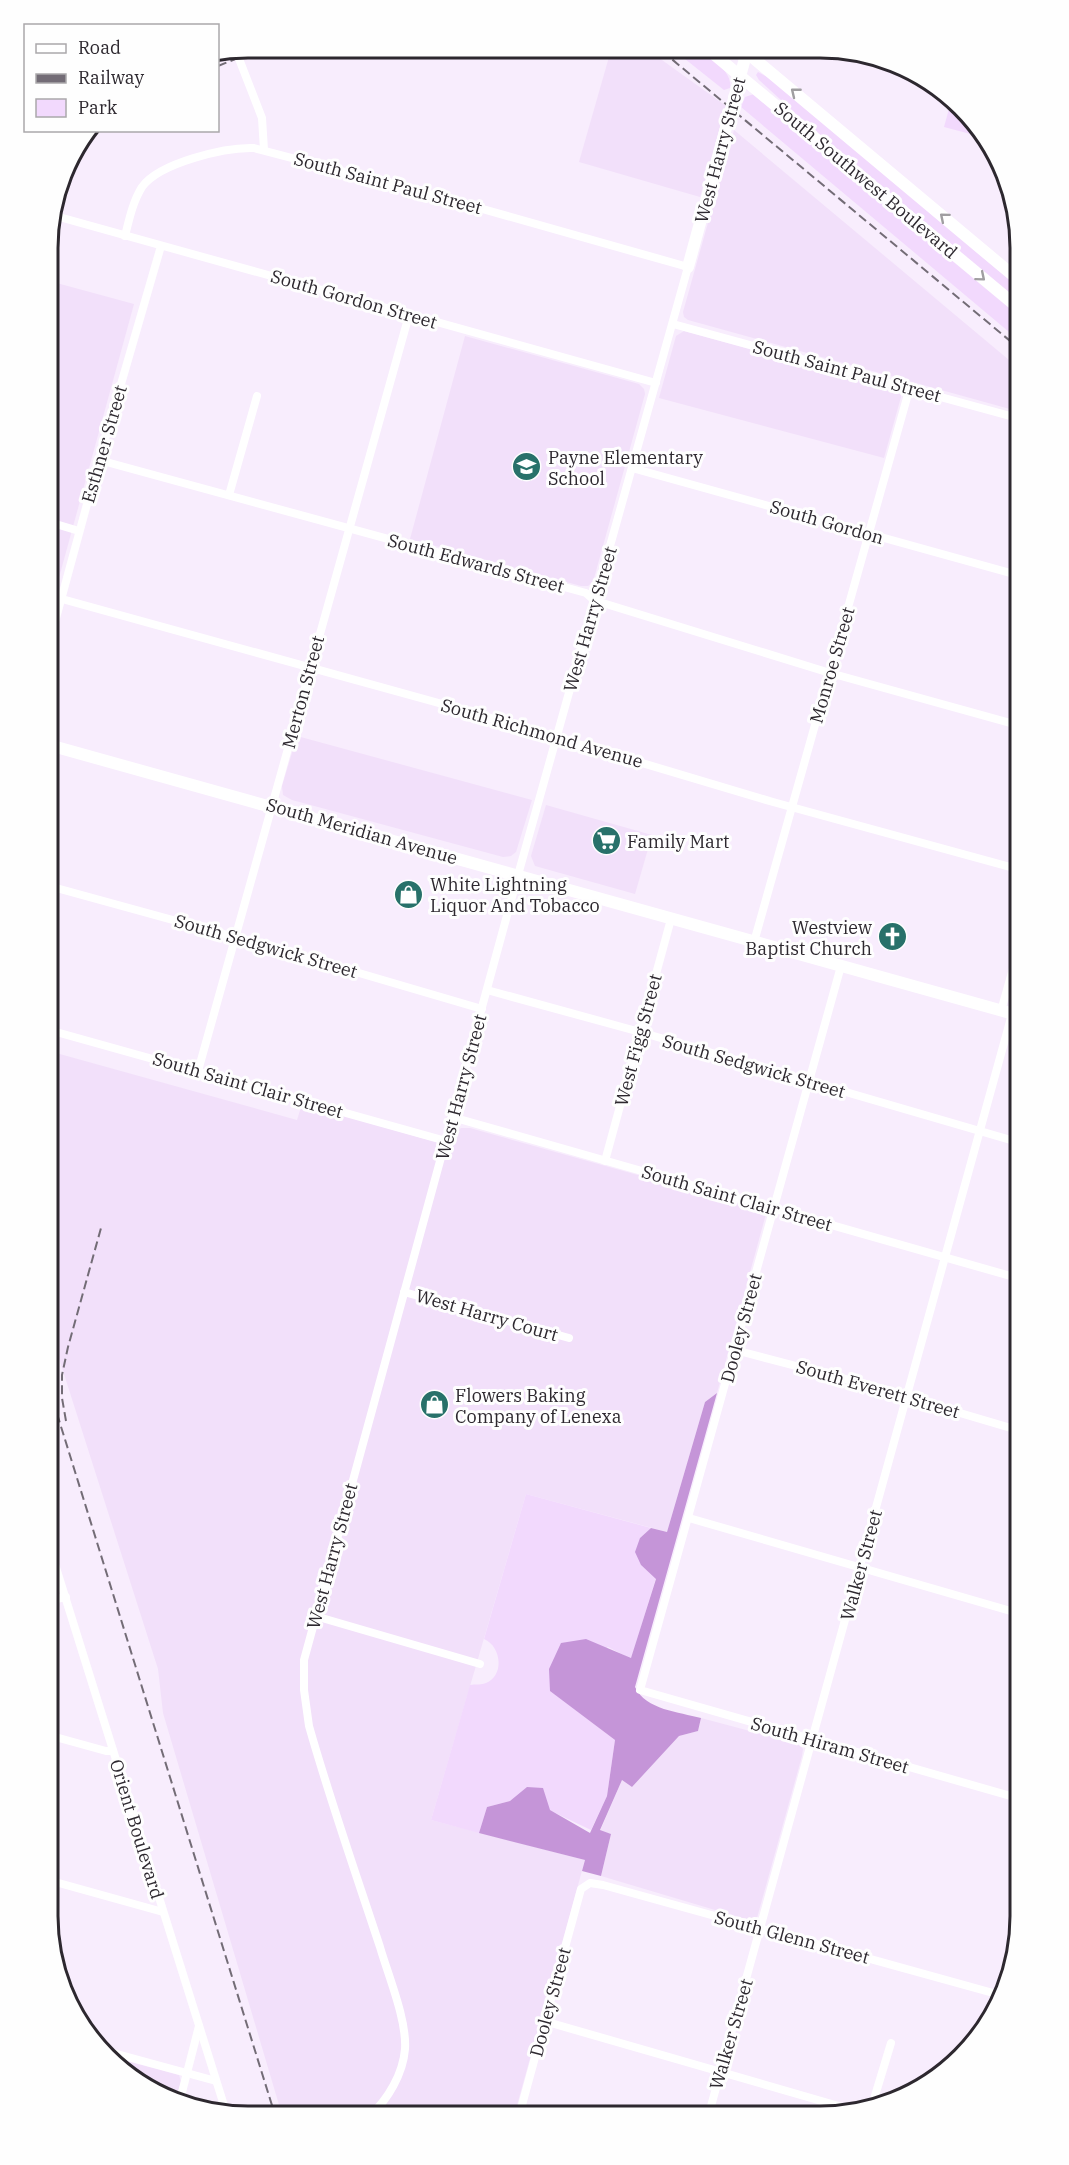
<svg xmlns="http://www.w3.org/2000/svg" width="1069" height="2165" viewBox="0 0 1069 2165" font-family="'IBM Plex Serif',serif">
  <rect width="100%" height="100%" fill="#f8edfd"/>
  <!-- built -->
  <g fill="#f2e0fa">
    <path d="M611,50H648L726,106L700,197L579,162Z"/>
    <path d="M734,130L1021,370V412L688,320L684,317L683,312Z"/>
    <path d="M53,282L134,304L49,614L50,295Z"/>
    <path d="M684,331L899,390L901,393V397L884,458L659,398L676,336Z"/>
    <path d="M465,336L639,384L644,389L645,394L593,582L588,586H581L410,539Z"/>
    <path d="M297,736L532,800L516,852L511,856L503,857L292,800L283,795L282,786Z"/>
    <path d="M546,805L652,835L635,894L535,866L531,856Z"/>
    <path d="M49,1051L297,1120L302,1104L450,1146L455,1133L461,1128H470L763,1210L766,1214L717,1393L705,1402L667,1532L526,1494L431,1820L585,1860L514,2116L282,2115L163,1713L158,1669L49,1327Z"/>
    <path d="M701,1718L799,1744L803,1749L802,1756L757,1918L752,1921L601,1876L611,1834L600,1831L622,1780L632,1787L679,1736L698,1731Z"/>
    <path d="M119,2059L179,2075L181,2082L175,2102L117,2067Z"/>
  </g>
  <!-- green -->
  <g fill="#f2d9fd">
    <path d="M675,51H700C712,59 733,72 730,88L724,90Z"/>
    <path d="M758,72L773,80L1021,288V302L804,121L759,80L756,75Z"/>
    <path d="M754,94L774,109L856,181L1021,318V342L741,107L745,97Z"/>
    <path d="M952,98L978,136L944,127Z"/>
    <path d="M526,1494L651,1528L640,1538L641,1565L656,1578L631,1659L608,1647L551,1691L615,1740L607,1796L591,1830L549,1810L510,1801L487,1807L479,1833L431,1820L470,1685C475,1684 482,1685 486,1683C505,1675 501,1646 484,1639Z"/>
  </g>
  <!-- forest -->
  <path fill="#c595d8" d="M717,1393L635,1687C646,1710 679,1712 701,1718L698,1731L679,1736L632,1787L622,1780L600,1830L611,1834L601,1876L582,1871L585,1860L479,1833L487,1807L510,1801L527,1787L543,1788L550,1810L590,1833L607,1796L615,1740L550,1691L549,1669L561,1643L586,1639L631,1658L656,1579L641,1565L635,1552L640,1538L651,1528L667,1532L705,1402Z"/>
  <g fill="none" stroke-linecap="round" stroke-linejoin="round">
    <!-- street -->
    <g stroke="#fff" stroke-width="8">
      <path d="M236,51L262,118L264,150"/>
      <path d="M52,215L656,383"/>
      <path d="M125,236C129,220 133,201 142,187C159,163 225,147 254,148L433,195L688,267L518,875L304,1660V1690L309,1726C330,1800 356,1874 380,1947C388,1975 407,2020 405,2049C403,2074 388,2099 370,2116"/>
      <path d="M673,324L1021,419"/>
      <path d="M99,460L586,593L595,601L606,604L830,673L1021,726"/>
      <path d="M632,468L1021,576"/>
      <path d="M229,495L257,396"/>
      <path d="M49,522L79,531"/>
      <path d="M62,599L464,710L773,802L1021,870"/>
      <path d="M49,644L99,460L161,246"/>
      <path d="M49,886L260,944L482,1009"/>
      <path d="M754,942L910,387"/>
      <path d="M841,966L640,1690L1021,1799"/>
      <path d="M487,990L640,1032L1021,1143"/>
      <path d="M1001,1011L1021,940"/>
      <path d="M49,1030L446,1141"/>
      <path d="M198,1071L409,315"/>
      <path d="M452,1117L1021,1279"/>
      <path d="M605,1161L671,919"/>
      <path d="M404,1292L569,1338"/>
      <path d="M735,1350L907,1395L916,1400L1021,1431"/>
      <path d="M689,1518L1021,1614"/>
      <path d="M48,1542L227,2115"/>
      <path d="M48,1596L56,1599L66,1597"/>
      <path d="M315,1616L480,1664"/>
      <path d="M48,1735L106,1751H113"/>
      <path d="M48,1880L163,1912"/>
      <path d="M998,2007L1021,1922"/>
      <path d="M544,2021L856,2111"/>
      <path d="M106,2051L216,2081"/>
      <path d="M179,2104L199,2026"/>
      <path d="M871,2109L891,2043"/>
      <path d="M519,2116L581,1889L590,1883L603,1885L1004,1996"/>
      <path d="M708,2117L1012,1014"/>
    </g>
    <!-- secondary -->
    <g stroke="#fff" stroke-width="12">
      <path d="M710,51L1021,310"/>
      <path d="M745,51L1021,282"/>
      <path d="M688,267L747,51"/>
      <path d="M49,745L1021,1016"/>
    </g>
    <!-- rail -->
    <g stroke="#736c76" stroke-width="2" stroke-dasharray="9 4.5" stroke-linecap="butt">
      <path d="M662,51L1021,350"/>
      <path d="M218,66L263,48"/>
      <path d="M49,1388L275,2115"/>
      <path d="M66,1421L62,1398V1375L68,1347L101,1228"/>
    </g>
  </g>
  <!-- one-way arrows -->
  <defs><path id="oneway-chevron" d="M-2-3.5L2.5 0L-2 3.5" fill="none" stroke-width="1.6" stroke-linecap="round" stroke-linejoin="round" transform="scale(1.5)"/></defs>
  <g stroke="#a09ea1">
    <use href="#oneway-chevron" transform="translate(795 92) rotate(-141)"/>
    <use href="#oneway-chevron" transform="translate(944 217) rotate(-140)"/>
    <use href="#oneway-chevron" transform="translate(981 277) rotate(40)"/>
  </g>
  <!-- icons -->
  <defs>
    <symbol id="school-disc" viewBox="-11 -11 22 22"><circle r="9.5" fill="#28716a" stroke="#fefefe"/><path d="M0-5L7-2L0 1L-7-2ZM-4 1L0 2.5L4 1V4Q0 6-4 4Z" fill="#fff"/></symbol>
    <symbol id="supermarket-disc" viewBox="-11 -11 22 22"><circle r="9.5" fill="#28716a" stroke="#fefefe"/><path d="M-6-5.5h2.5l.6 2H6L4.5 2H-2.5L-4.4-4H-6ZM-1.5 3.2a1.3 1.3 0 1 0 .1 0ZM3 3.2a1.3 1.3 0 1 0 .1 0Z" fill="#fff"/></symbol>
    <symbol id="shop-disc" viewBox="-11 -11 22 22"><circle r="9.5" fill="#28716a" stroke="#fefefe"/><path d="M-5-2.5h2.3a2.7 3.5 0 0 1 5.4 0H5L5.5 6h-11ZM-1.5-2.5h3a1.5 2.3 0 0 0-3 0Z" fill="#fff"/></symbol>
    <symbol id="church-disc" viewBox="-11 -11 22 22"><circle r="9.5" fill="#28716a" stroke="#fefefe"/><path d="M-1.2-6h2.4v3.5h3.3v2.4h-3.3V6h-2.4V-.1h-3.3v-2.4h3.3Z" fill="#fff"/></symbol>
  </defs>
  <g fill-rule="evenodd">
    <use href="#school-disc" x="510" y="450" width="33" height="33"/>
    <use href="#supermarket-disc" x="590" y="824" width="33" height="33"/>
    <use href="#shop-disc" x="392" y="878" width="33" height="33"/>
    <use href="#church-disc" x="876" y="920" width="33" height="33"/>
    <use href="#shop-disc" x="418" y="1388" width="33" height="33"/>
  </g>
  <g text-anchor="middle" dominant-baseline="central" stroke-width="6" stroke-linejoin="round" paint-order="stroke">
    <!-- street labels -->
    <g font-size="18" fill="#2d282f" stroke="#fefefe">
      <text transform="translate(720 150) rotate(-75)">West Harry Street</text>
      <text transform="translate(866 180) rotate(40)">South Southwest Boulevard</text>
      <text transform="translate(388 183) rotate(15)">South Saint Paul Street</text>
      <text transform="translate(354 299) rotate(16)">South Gordon Street</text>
      <text transform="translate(847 371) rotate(15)">South Saint Paul Street</text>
      <text transform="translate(104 444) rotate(-74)">Esthner Street</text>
      <text transform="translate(827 522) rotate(16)">South Gordon</text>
      <text transform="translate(476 563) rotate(15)">South Edwards Street</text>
      <text transform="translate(590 619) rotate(-74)">West Harry Street</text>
      <text transform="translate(832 665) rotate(-74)">Monroe Street</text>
      <text transform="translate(303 692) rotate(-75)">Merton Street</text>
      <text transform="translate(542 733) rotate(16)">South Richmond Avenue</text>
      <text transform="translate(362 831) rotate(16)">South Meridian Avenue</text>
      <text transform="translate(266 946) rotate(16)">South Sedgwick Street</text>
      <text transform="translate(638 1040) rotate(-75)">West Figg Street</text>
      <text transform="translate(754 1066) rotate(16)">South Sedgwick Street</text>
      <text transform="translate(248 1085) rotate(16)">South Saint Clair Street</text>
      <text transform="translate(461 1087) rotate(-75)">West Harry Street</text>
      <text transform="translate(737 1198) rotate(16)">South Saint Clair Street</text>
      <text transform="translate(487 1315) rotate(16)">West Harry Court</text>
      <text transform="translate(741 1328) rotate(-75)">Dooley Street</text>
      <text transform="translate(878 1389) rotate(16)">South Everett Street</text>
      <text transform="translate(332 1556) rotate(-75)">West Harry Street</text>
      <text transform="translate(861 1565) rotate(-75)">Walker Street</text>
      <text transform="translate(830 1745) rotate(16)">South Hiram Street</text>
      <text transform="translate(137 1829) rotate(73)">Orient Boulevard</text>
      <text transform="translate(792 1937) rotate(15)">South Glenn Street</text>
      <text transform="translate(550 2002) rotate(-75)">Dooley Street</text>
      <text transform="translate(731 2034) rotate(-74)">Walker Street</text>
    </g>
    <!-- poi labels -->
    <g font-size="18" fill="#2d282f" stroke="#fefefe" text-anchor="start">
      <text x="548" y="457">Payne Elementary<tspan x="548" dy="21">School</tspan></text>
      <text x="627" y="841">Family Mart</text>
      <text x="430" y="884">White Lightning<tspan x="430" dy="21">Liquor And Tobacco</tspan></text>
      <text x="872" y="927" text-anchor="end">Westview<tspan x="872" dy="21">Baptist Church</tspan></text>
      <text x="455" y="1395">Flowers Baking<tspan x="455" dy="21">Company of Lenexa</tspan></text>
    </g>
  </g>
  <!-- crop -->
  <path d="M0 0H1069V2165H0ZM248 58H820A190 190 0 0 1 1010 248V1916A190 190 0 0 1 820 2106H248A190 190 0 0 1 58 1916V248A190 190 0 0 1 248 58Z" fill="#fefefe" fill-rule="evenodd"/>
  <path fill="none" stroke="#2d282f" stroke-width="3" d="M248 58H820A190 190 0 0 1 1010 248V1916A190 190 0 0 1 820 2106H248A190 190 0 0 1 58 1916V248A190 190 0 0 1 248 58Z"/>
  <!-- legend -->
  <rect x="24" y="24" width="195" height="108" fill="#fefefe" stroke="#aaa8ab" stroke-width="1.5"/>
  <rect x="36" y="44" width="30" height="9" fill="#ffffff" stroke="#aaa8ab" stroke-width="1.5"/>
  <text x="78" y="54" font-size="18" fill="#2d282f">Road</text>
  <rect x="36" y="74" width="30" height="9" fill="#736c76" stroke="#aaa8ab" stroke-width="1.5"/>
  <text x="78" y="84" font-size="18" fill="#2d282f">Railway</text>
  <rect x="36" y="99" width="30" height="18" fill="#f2d9fd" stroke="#aaa8ab" stroke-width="1.5"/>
  <text x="78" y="114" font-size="18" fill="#2d282f">Park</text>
</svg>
